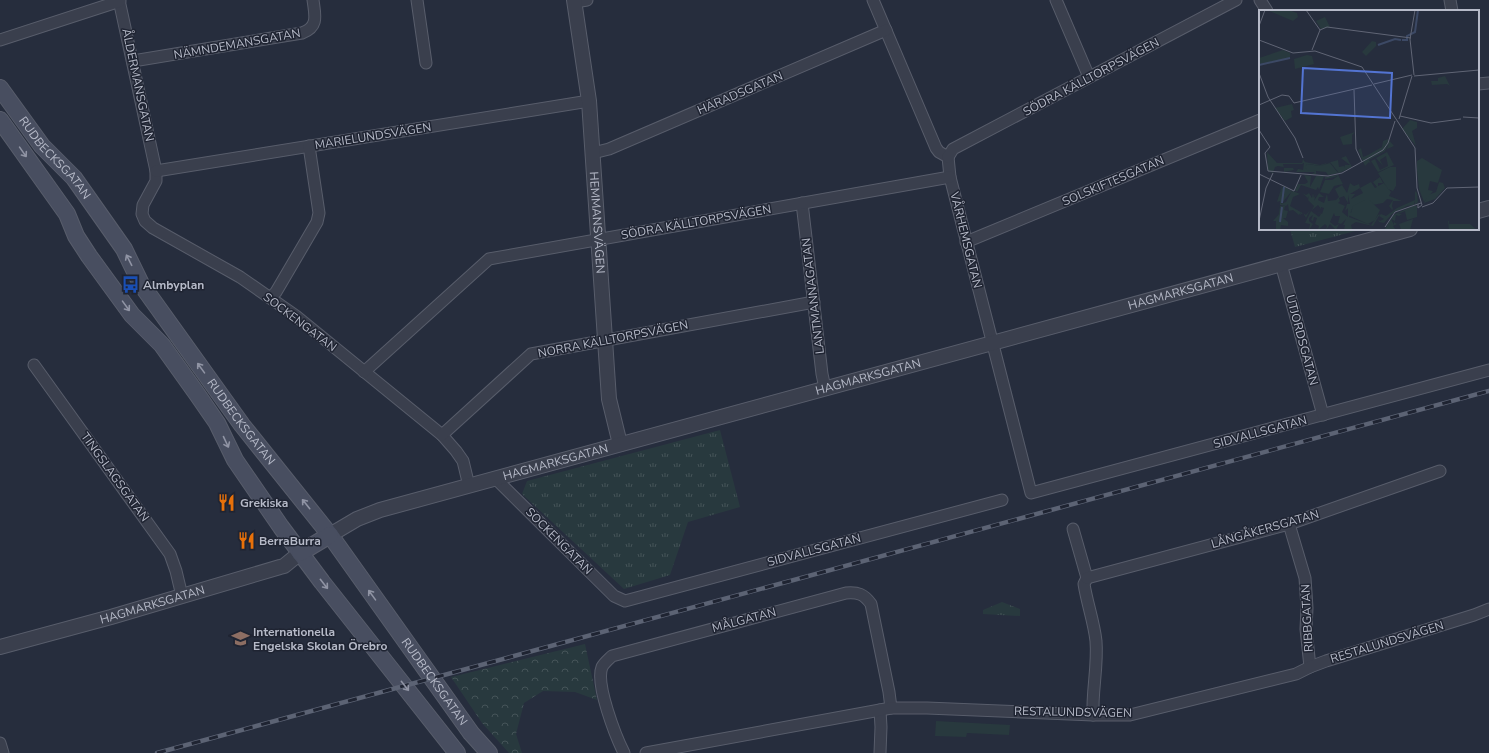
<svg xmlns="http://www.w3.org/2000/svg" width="1489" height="753" viewBox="0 0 1489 753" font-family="'Nunito Sans',sans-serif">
  <defs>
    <pattern id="forest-crowns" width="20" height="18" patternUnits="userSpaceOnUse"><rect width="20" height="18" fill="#28393e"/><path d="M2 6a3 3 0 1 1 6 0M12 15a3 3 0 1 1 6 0" fill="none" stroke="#455458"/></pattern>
    <pattern id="park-tufts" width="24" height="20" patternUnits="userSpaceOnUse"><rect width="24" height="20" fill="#28393e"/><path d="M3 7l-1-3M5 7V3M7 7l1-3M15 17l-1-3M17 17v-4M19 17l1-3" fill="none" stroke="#455458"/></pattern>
  </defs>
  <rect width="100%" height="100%" fill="#262d3d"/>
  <!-- grass -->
  <path fill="#28393e" d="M936,721L1010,725L1009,735L967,733L966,737L935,736Z"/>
  <!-- forest -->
  <path fill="url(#forest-crowns)" d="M585,644L597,700L575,692L543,691L524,703L516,734L522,753H509L482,723L451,677Z"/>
  <!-- park -->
  <g fill="url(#park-tufts)">
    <path d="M1290,229H1363L1295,247Z"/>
    <path d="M720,430L740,507L688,522L670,575L624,589L522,494L527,481Z"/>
    <path d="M1002,602L1020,609V616L983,614V610Z"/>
  </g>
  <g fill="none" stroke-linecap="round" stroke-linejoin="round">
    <defs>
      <g id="minor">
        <path d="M119,0L156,171V181L143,205L142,214L145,221L153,228L240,277L296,316L442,435L456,451L463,461L469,486"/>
        <path d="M417,0L426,63"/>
        <path d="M873,0L936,148L939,152L948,157"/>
        <path d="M1056,0L1089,77"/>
        <path d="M1260,0L1267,11"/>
        <path d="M1450,0L1452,11"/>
        <path d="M575,2L587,0"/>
        <path d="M0,40L120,1"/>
        <path d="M133,61L302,33C319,27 315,15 313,0"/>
        <path d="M1478,84L1489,83"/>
        <path d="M593,153L609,149L886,30"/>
        <path d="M948,157L950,177L1031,493L1489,370"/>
        <path d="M948,157L953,149L1236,0"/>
        <path d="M156,171L589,101"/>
        <path d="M802,203L822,374L825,388"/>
        <path d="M966,242L1260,120"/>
        <path d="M1281,264L1323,415"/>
        <path d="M270,298L276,292L317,222L319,213L309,146"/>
        <path d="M34,365L170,554L176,571L182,596"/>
        <path d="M364,372L489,259L950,177"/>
        <path d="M442,435L531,354L814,302"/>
        <path d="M495,478L614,596L625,601L1002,500"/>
        <path d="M1289,524L1305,578L1307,608L1306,629L1310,667"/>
        <path d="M1073,529L1087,578L1084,584C1087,603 1094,622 1096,641C1098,666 1092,690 1093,715"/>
        <path d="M1087,578L1289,524L1440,471"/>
        <path d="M880,710L881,727L880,753"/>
        <path d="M0,743L3,753"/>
        <path d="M624,753C616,737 595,684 602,667C604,663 609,659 612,656L846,593C858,592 864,594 871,604L889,692L891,708"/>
        <path d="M646,753L891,708H927L1093,715H1130L1296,674L1310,667L1326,661L1474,615L1489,609"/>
      </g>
      <g id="tertiary">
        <path id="s1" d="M574,0L589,101L609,399L620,444"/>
        <path d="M1478,211L1489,208"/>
        <path id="s2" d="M330,535L357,519L380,510L1410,229"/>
        <path id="s3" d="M0,647L111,617L280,567L284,566L300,553"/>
      </g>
      <g id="secondary">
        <path id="s4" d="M0,88L42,146L74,178L124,249L141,284L242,425L330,535L471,733L489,753"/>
        <path d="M0,120L67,214L76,236L89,256L132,315L162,345L197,394L217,423L235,460L281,527L322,582L457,753"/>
        <path d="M300,553L330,535"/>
      </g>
    </defs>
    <!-- minor casing -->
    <use href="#minor" stroke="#585d6b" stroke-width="13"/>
    <!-- tertiary casing -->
    <use href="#tertiary" stroke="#585d6b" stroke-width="16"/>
    <!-- secondary casing -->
    <use href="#secondary" stroke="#585d6b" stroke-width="18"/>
    <!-- minor -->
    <use href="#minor" stroke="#3a3f4d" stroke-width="11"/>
    <!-- tertiary -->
    <use href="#tertiary" stroke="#3a3f4d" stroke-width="14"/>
    <!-- secondary -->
    <use href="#secondary" stroke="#484e60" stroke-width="16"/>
    <defs>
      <path id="rail" d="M157,753L1489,391"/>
    </defs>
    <!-- rail casing -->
    <use href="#rail" stroke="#5c6374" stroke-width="4.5"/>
    <!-- rail -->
    <use href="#rail" stroke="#1f2432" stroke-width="3" stroke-dasharray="9" stroke-linecap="butt"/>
  </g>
  <!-- one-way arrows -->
  <defs><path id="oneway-shaft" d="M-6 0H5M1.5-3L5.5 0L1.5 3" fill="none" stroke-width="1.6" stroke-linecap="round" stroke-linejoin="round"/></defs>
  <g stroke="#9094a4">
    <use href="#oneway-shaft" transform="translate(23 152) rotate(55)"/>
    <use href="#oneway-shaft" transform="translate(129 260) rotate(-117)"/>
    <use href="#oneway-shaft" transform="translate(126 306) rotate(54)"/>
    <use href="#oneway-shaft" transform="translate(201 368) rotate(-126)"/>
    <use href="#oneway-shaft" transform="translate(226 442) rotate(65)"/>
    <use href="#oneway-shaft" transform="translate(306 504) rotate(-129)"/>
    <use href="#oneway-shaft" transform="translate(324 584) rotate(52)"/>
    <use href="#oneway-shaft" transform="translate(372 595) rotate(-126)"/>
    <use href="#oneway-shaft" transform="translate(405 686) rotate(52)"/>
  </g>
  <!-- icons -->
  <defs>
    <symbol id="bus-bare" viewBox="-9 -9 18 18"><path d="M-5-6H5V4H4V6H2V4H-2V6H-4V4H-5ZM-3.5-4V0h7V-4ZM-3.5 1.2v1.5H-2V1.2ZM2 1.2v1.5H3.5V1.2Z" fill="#1a4fb4" stroke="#1f2432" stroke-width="2.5" paint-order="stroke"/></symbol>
    <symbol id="restaurant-bare" viewBox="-9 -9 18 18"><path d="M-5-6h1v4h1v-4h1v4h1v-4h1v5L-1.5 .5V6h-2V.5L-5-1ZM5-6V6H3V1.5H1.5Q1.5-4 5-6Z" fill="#e8710a" stroke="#1f2432" stroke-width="2.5" paint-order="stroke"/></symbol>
    <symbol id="school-bare" viewBox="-9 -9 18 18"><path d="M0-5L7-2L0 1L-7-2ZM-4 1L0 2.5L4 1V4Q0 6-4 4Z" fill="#8d6e63" stroke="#1f2432" stroke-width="2.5" paint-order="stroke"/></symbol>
  </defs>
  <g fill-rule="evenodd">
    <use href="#bus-bare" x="118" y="272" width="25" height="25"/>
    <use href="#restaurant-bare" x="214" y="490" width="25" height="25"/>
    <use href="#restaurant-bare" x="234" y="528" width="25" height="25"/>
    <use href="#school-bare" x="228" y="626" width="25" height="25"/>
  </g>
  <g text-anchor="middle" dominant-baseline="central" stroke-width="3" stroke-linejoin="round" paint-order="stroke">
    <!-- street labels -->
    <g font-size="12" fill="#b6bac8" stroke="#1f2432">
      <text transform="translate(237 44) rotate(-10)">NÄMNDEMANSGATAN</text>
      <text transform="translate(1091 77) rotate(-28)">SÖDRA KÄLLTORPSVÄGEN</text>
      <text transform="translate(138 85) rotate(78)">ÅLDERMANSGATAN</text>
      <text transform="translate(740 93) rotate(-23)">HÄRADSGATAN</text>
      <text transform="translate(373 136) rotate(-9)">MARIELUNDSVÄGEN</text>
      <text stroke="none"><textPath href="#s4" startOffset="89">RUDBECKSGATAN</textPath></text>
      <text transform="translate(1113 181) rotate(-23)">SOLSKIFTESGATAN</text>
      <text stroke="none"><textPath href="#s1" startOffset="224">HEMMANSVÄGEN</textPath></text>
      <text transform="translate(696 222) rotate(-10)">SÖDRA KÄLLTORPSVÄGEN</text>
      <text transform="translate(966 240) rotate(76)">VÅRHEMSGATAN</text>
      <text stroke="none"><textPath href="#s2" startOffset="886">HAGMARKSGATAN</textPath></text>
      <text transform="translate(813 296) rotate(-97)">LANTMANNAGATAN</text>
      <text transform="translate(300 322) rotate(37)">SOCKENGATAN</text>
      <text transform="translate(613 339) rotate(-11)">NORRA KÄLLTORPSVÄGEN</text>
      <text transform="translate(1302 340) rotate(75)">UTJORDSGATAN</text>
      <text stroke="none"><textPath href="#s2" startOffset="562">HAGMARKSGATAN</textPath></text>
      <text stroke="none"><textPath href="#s4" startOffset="413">RUDBECKSGATAN</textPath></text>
      <text transform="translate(1260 432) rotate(-15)">SIDVALLSGATAN</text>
      <text stroke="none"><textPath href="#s2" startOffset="238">HAGMARKSGATAN</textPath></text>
      <text transform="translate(115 477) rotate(54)">TINGSLAGSGATAN</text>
      <text transform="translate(1265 529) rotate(-16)">LÅNGÅKERSGATAN</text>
      <text transform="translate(559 541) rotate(45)">SOCKENGATAN</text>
      <text transform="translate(814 550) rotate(-15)">SIDVALLSGATAN</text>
      <text stroke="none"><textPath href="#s3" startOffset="158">HAGMARKSGATAN</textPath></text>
      <text transform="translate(1307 618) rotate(-93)">RIBBGATAN</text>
      <text transform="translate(744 620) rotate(-15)">MÅLGATAN</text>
      <text transform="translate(1387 642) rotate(-17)">RESTALUNDSVÄGEN</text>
      <text stroke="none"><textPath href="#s4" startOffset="737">RUDBECKSGATAN</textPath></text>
      <text transform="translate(1073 712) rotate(1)">RESTALUNDSVÄGEN</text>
    </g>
    <!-- poi labels -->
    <g font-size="12" font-weight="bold" fill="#b6bac8" stroke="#1f2432" text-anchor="start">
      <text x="143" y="285">Almbyplan</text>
      <text x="240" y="503">Grekiska</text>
      <text x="259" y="541">BerraBurra</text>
      <text x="253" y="632">Internationella<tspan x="253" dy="14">Engelska Skolan Örebro</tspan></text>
    </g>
  </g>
  <!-- overview -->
  <g transform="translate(1259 10)">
    <rect width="220" height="220" fill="#262d3d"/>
    <path d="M113,31L117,32V36L107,46L103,42ZM48,45L53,46L55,54L36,59L35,49ZM96,122L93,125V134L84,135L81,127ZM129,129L135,136L128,139L130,133L126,141L110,150L112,154L110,152L106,156L99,140L102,138L104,147L109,145L123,137L124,131ZM8,142L18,153H43L44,149L46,152L61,155L79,150L80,157L85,156V158L86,155H91L82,148L87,146L93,157L80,163L71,152L62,156L49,154L47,155L57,161V164H53L56,162H37L39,159L35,158L44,160L45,153L43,154H24L25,158H34L35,160L25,162V157L19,156L16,157L14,163L9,161ZM128,142L135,155L119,162L112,151L116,149L121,160L129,156L127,146L121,150L124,156L117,148ZM45,165L52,166L51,177L57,166H65L60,180L59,177L57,180L42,175L38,182L36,180L39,174H46L49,172ZM79,165L84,174L75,176L70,184L61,182L66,170H73L79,166L66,169V167ZM121,167L124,173H119V176L125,173L132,182L130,186L143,191H134L133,196L134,199L133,200L130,196L134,190L128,189L124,193L93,199L90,207L112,215L119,205L121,204L114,216L97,212L92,215L93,219L85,220L86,215H84L87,209L82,214L79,213L81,206H76L75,203L71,212L76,216L80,214L77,220L71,214L67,220L68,216L66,214L59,220L60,216L56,214L58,208L55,207L54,211L52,210L54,205L50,208V211L54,214L50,220L51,214L46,213L52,201L60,207L62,204L57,201L63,204L65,198L62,197V199L59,195L53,200L55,196L49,190L50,186L49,188L43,183L47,185L50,183L53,188L54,183L55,188L57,184L55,191L60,183L65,187H60L59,190L65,193L68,184L69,191L77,190L80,187L76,179L83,175L88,183L91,173L95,176L100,174L101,178L91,184H96L92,189L104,183L101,178L112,172L116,178L118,177L114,172ZM89,185L91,194H88L86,201L89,198V207L83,202L86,196L79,193L81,191L80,188L85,186L89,193ZM23,176L22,194L27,192L32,182L34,181L41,184L34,187L31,196L47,205L51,200L47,208L44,203L41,205L42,202L40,205L34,200L30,201L29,194L27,196L21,195V191L18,192ZM156,181L158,183L159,192L156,195V191L155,195L148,196L133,204L125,213L120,212L119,209L121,211L125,209L120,206L122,204L127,206L138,198L156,190ZM21,196H26L25,200L29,201L27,208H24L29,212V216L22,215L21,220H17V211H14L20,204ZM154,196H158V207L148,210L146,201L139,204H143L140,206L137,205L136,211L132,209L135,215V212L138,214L134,216L137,220L142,219L140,214L154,209L151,220H128L126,219L134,205ZM189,211H190V214H211L218,220H190Z" fill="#28393e" fill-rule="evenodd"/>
    <path d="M180,172L184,173L186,178L176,189L165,193L169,185L177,182Z" fill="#28393e"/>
    <path d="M163,148L183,160L179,173L171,171L169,180L174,181L165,192L160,179L158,161V151Z" fill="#28393e"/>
    <path d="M8,0H30L38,3L39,7L34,11ZM66,7L71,17L62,19L57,11ZM24,40L31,43V48L0,54V48ZM186,66L191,76L188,74L173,75L172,71H179V68ZM33,94L35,100L32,101L33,107L26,111L16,98ZM151,110L158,112V118L153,121L157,136L143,119ZM71,153L79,163L69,165L67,162L48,160L46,157L48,154L61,156ZM131,157H137V176L134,181L129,179L119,163ZM24,176L33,181L22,194L21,184ZM106,190H110L121,200L116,210L109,214L89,205V200L92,203L94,196Z" fill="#28393e"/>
    <path fill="none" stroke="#3c4965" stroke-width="2" d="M143,30H148V26L156,22L159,0M119,35L136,29L142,30M0,55L31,48M23,193L25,177M21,212L23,197"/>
    <path fill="none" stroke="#606575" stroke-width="1" d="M47,0L61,20M0,16L6,0M61,20L68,17L152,28M0,30L34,43L56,41L103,57L156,138L158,178L163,195L159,198V194L162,193M53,40L61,20M0,63L9,87L36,128L44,148M155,65L151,29L156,0M155,66L220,60M115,74L153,65M95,80L97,139L103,152M0,95L23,85L30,86L35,93L113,75M141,106L172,113L202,109M204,107L220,108M140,109L153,66M0,120L11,137L6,143L9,161L69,166L83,163L124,140L129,133L136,111M0,164L35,181L42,165M163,197L174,193L188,178L220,177M0,211L7,178L14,163M126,217L136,202L159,194"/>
    <path fill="#5374d2" fill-opacity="0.15" stroke="#5374d2" stroke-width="2" d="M44,58L133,63L131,108L42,103Z"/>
    <rect width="220" height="220" fill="none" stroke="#b6bac8" stroke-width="2"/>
  </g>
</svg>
